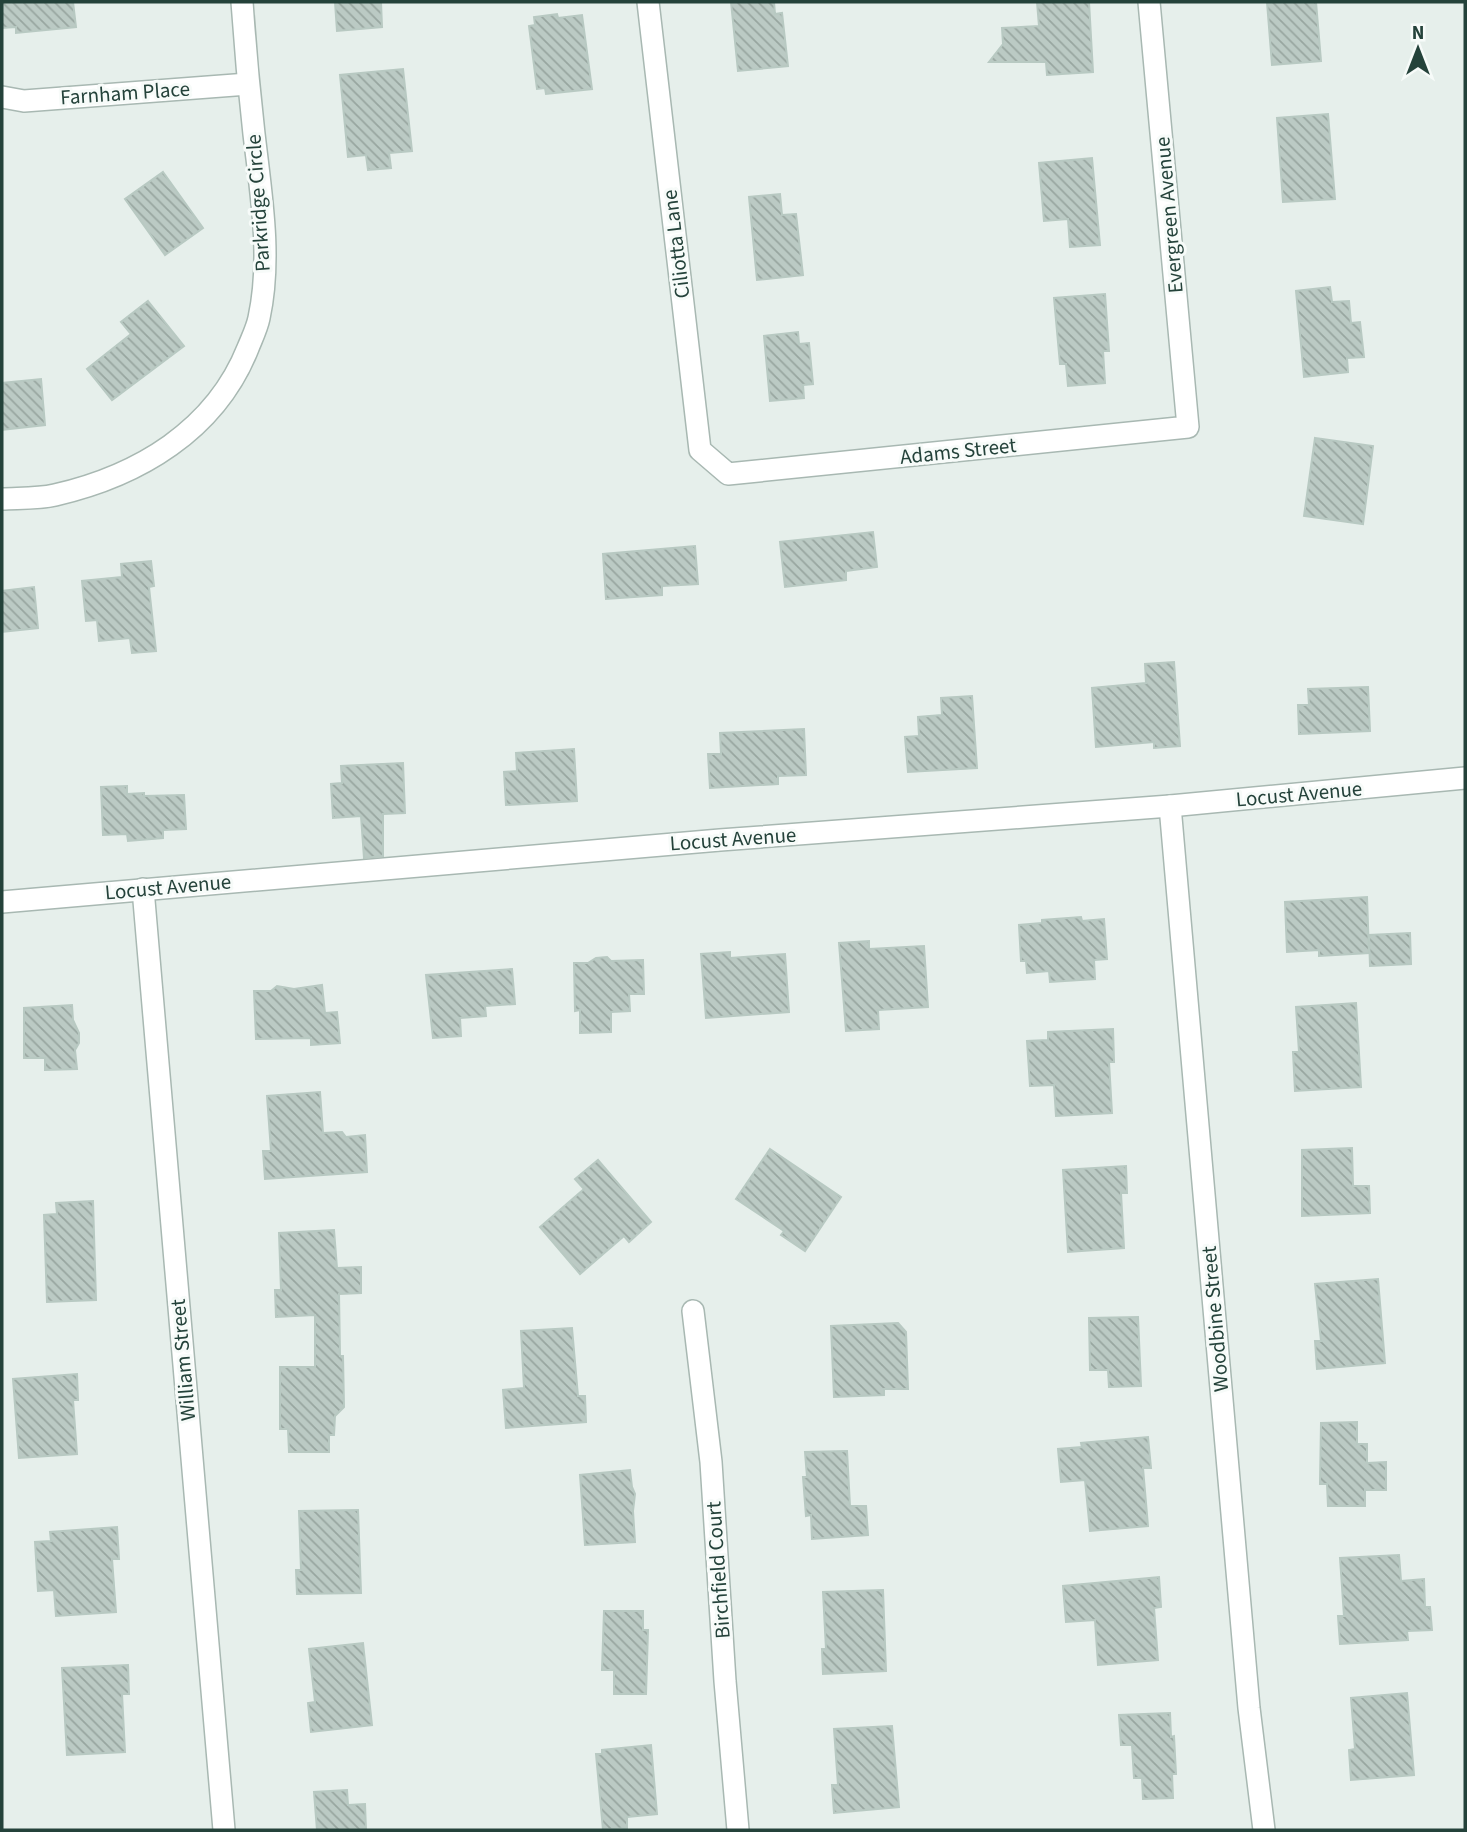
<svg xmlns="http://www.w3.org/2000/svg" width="1467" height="1832" viewBox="0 0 1467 1832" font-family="'Source Sans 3',sans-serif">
  <defs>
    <pattern id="building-back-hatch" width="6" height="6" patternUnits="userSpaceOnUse" patternTransform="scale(1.75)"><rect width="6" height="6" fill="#bbcac4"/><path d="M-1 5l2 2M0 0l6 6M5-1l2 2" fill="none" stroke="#98a6a0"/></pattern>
  </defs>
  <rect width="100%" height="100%" fill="#e6efeb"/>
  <!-- building -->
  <g fill="url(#building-back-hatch)" stroke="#b8c9c2" stroke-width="2">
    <path d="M2,2H73L76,27L16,33V27L2,28Z"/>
    <path d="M335,2H381L382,27L337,31Z"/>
    <path d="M731,2H774L775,14L782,13L788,66L738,71Z"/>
    <path d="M1037,2H1089L1093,72L1047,75L1046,62H989L1003,44L1002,28L1039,26Z"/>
    <path d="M1267,2H1316L1321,61L1272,65Z"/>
    <path d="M557,14L558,18L582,15L592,89L546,94L545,88L537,89L529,26L535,25L534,17Z"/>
    <path d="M403,69L412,151L389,153L391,168L368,170L366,155L348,157L340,75Z"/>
    <path d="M1328,114L1335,199L1283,202L1277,118Z"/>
    <path d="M1092,158L1100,245L1070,247L1068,219L1044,221L1039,163Z"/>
    <path d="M163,172L203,228L165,255L125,199Z"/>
    <path d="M780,194L782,215L796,214L803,275L757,280L749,197Z"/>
    <path d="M1330,287L1332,302L1349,301L1351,323L1360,322L1364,357L1347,358L1348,372L1304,377L1296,291Z"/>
    <path d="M1105,294L1109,351H1103L1105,383L1068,386L1066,364H1060L1054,298Z"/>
    <path d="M148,301L184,346L112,400L87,369L131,334L121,322Z"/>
    <path d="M798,332L799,344L809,343L813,384L803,385L804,398L770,401L764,336Z"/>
    <path d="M41,379L45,425L2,430V383Z"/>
    <path d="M1315,438L1373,446L1363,524L1304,516Z"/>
    <path d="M873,532L877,567L846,571V580L785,587L780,542Z"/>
    <path d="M695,546L698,584L662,586V595L606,599L603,554Z"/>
    <path d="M151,561L154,586L149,587L156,651L132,653L130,638L99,641L97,620L86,621L82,581L122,577L121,564Z"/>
    <path d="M34,587L38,628L2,632V591Z"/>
    <path d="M1174,662L1180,746L1154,748V742L1096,747L1092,688L1146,683L1145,664Z"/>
    <path d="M1368,687L1370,731L1299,734L1298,705H1309L1308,689Z"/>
    <path d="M972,696L977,768L908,772L905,737L919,736L918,717L942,715L941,698Z"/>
    <path d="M804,729L806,775L778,776V784L710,788L708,754H721L720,733Z"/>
    <path d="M574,749L577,801L506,805L504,772L517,771L516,753Z"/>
    <path d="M403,763L405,813L383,814V856L364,858L361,816L333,818L331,784L342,783L341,766Z"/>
    <path d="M127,786V794L144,793V796L184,795L186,829L163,830V838L128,841L127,834L103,835L101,787Z"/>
    <path d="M1367,897L1369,953L1319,956V950L1287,952L1285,902Z"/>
    <path d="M1081,917L1082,921L1104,919L1107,959L1094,960L1095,979L1050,982L1049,971L1027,973L1026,961H1021L1019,925L1042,923V920Z"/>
    <path d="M1410,933L1411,964L1370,966L1369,935Z"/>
    <path d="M869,941V949L924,946L928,1007L878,1010L879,1029L846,1031L839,943Z"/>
    <path d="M730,952V958L785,954L789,1012L706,1018L701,954Z"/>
    <path d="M607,957L611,961L643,960L644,994H629L630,1011L611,1012V1032L580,1033V1010L575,1011L574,963H588L596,958Z"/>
    <path d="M512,969L515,1004L485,1006L486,1016L460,1018L461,1036L433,1038L426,975Z"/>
    <path d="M322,985L325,1013L337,1012L340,1043L311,1045V1038L256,1039L254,991H271L277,986L294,989Z"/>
    <path d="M1356,1003L1361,1087L1295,1091L1293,1052H1299L1296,1007Z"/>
    <path d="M72,1005L73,1020L79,1033V1043L75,1050L77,1069L45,1070V1058H24V1008Z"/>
    <path d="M1113,1029L1114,1062H1109L1112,1113L1056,1116L1054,1085L1030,1086L1027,1041L1048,1040V1032Z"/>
    <path d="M320,1092L323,1133L342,1132L346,1137L365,1135L367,1172L265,1179L263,1151H271L267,1096Z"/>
    <path d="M1352,1148L1353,1186H1369L1370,1213L1302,1216V1150Z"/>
    <path d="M770,1149L841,1197L805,1251L781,1235L784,1231L736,1199Z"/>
    <path d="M598,1160L651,1222L629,1242L624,1236L580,1274L540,1227L584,1189L575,1179Z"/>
    <path d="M1126,1166L1127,1193H1121L1124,1248L1068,1252L1063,1170Z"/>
    <path d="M93,1201L96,1300L47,1302L44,1215L57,1214L56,1203Z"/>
    <path d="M334,1230L337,1268L361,1267V1293L339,1294L340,1356H343L344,1407L335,1416L334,1435H329V1452H289L288,1429H280V1367H315V1315L276,1317L275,1290H281L279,1233Z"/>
    <path d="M1378,1279L1385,1363L1317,1369L1315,1341H1321L1315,1284Z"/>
    <path d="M1138,1317L1141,1386L1109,1387L1108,1370H1090L1089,1318Z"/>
    <path d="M898,1323L906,1332L908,1389H884V1395L834,1397L831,1326Z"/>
    <path d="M572,1328L578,1396H585L586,1422L506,1428L503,1390L524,1388L521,1331Z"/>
    <path d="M77,1374L78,1400H73L77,1454L19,1458L13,1379Z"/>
    <path d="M1357,1422V1444H1367V1463L1386,1462V1490H1365V1506H1328L1327,1484H1320L1321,1423Z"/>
    <path d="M1148,1437L1151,1468H1143L1148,1526L1090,1531L1085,1480L1061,1482L1058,1449L1082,1447L1081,1443Z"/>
    <path d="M847,1451L850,1506H866L868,1535L812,1539L811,1515L806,1516L803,1477H807L805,1452Z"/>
    <path d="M630,1470L632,1487L635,1494L633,1511L635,1542L585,1545L580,1475Z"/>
    <path d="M358,1510L361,1593L297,1594L296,1570H301L299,1511Z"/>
    <path d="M117,1527L119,1559H112L116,1612L56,1616L54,1590L38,1591L35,1542L51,1541L50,1532Z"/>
    <path d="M1399,1555L1401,1581L1424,1579L1425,1607H1430L1432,1630L1407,1631L1408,1640L1340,1644L1338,1616H1344L1340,1558Z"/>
    <path d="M1159,1577L1161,1607L1154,1608L1158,1660L1098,1665L1095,1620L1066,1622L1063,1586Z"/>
    <path d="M883,1590L886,1671L823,1674L822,1649H826L823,1592Z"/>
    <path d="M604,1611H643V1630H648L646,1694H614V1670H602Z"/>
    <path d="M363,1643L372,1725L311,1732L308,1703L315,1702L309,1649Z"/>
    <path d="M128,1665L129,1694H122L125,1752L67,1755L62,1668Z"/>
    <path d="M1407,1693L1414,1775L1351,1780L1349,1750L1355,1749L1351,1698Z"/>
    <path d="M1170,1713L1171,1737L1174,1736L1176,1774H1172L1173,1798L1143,1799L1142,1778H1134L1132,1745H1121L1119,1715Z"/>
    <path d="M892,1726L899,1807L834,1813L832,1785H838L834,1729Z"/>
    <path d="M651,1745L657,1814L627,1817V1828L603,1830L596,1754H602V1750Z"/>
    <path d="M347,1790L348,1805L365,1804L366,1830H317L314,1792Z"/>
  </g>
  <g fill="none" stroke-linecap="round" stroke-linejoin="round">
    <defs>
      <g id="minor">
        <path d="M648,2L700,450L728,474L1188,427L1149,2"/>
        <path d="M2,97L24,101L248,84"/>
        <path d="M2,499C19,498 38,499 55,495C138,476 215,431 248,348C252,338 257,328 259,318C272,258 261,194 254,134C249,90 245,46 242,2"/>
        <path d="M1170,806L1249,1708L1264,1830"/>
        <path d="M143,889L224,1830"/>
        <path d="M2,902L720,840L1170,806L1465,778"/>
        <path d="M693,1311L711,1462L725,1681L738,1830"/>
      </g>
    </defs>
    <!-- minor casing -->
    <use href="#minor" stroke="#a8b8b2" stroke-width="24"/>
    <!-- minor -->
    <use href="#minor" stroke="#fff" stroke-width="21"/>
  </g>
  <g text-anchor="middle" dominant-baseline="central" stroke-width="6" stroke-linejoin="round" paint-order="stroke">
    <!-- street labels -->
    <g font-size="21" fill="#24423a" stroke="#f7fbf9">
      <text transform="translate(125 93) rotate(-4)">Farnham Place</text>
      <text transform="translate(258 203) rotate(-94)">Parkridge Circle</text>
      <text transform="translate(1169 215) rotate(-95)">Evergreen Avenue</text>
      <text transform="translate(676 244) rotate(-97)">Ciliotta Lane</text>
      <text transform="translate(958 451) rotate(-6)">Adams Street</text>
      <text transform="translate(1299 794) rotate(-5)">Locust Avenue</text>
      <text transform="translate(733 839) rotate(-4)">Locust Avenue</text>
      <text transform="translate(168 887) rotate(-5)">Locust Avenue</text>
      <text transform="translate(1215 1319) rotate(-95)">Woodbine Street</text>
      <text transform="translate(183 1360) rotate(-95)">William Street</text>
      <text transform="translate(718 1570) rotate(-94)">Birchfield Court</text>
    </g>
  </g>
  <!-- border -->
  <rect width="1467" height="1832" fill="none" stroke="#24423a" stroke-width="7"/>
  <!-- north arrow -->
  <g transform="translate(1418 49)" stroke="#f7fbf9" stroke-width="5" paint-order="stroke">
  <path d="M0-5L12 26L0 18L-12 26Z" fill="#24423a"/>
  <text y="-10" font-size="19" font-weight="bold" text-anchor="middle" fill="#24423a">N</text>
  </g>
</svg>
